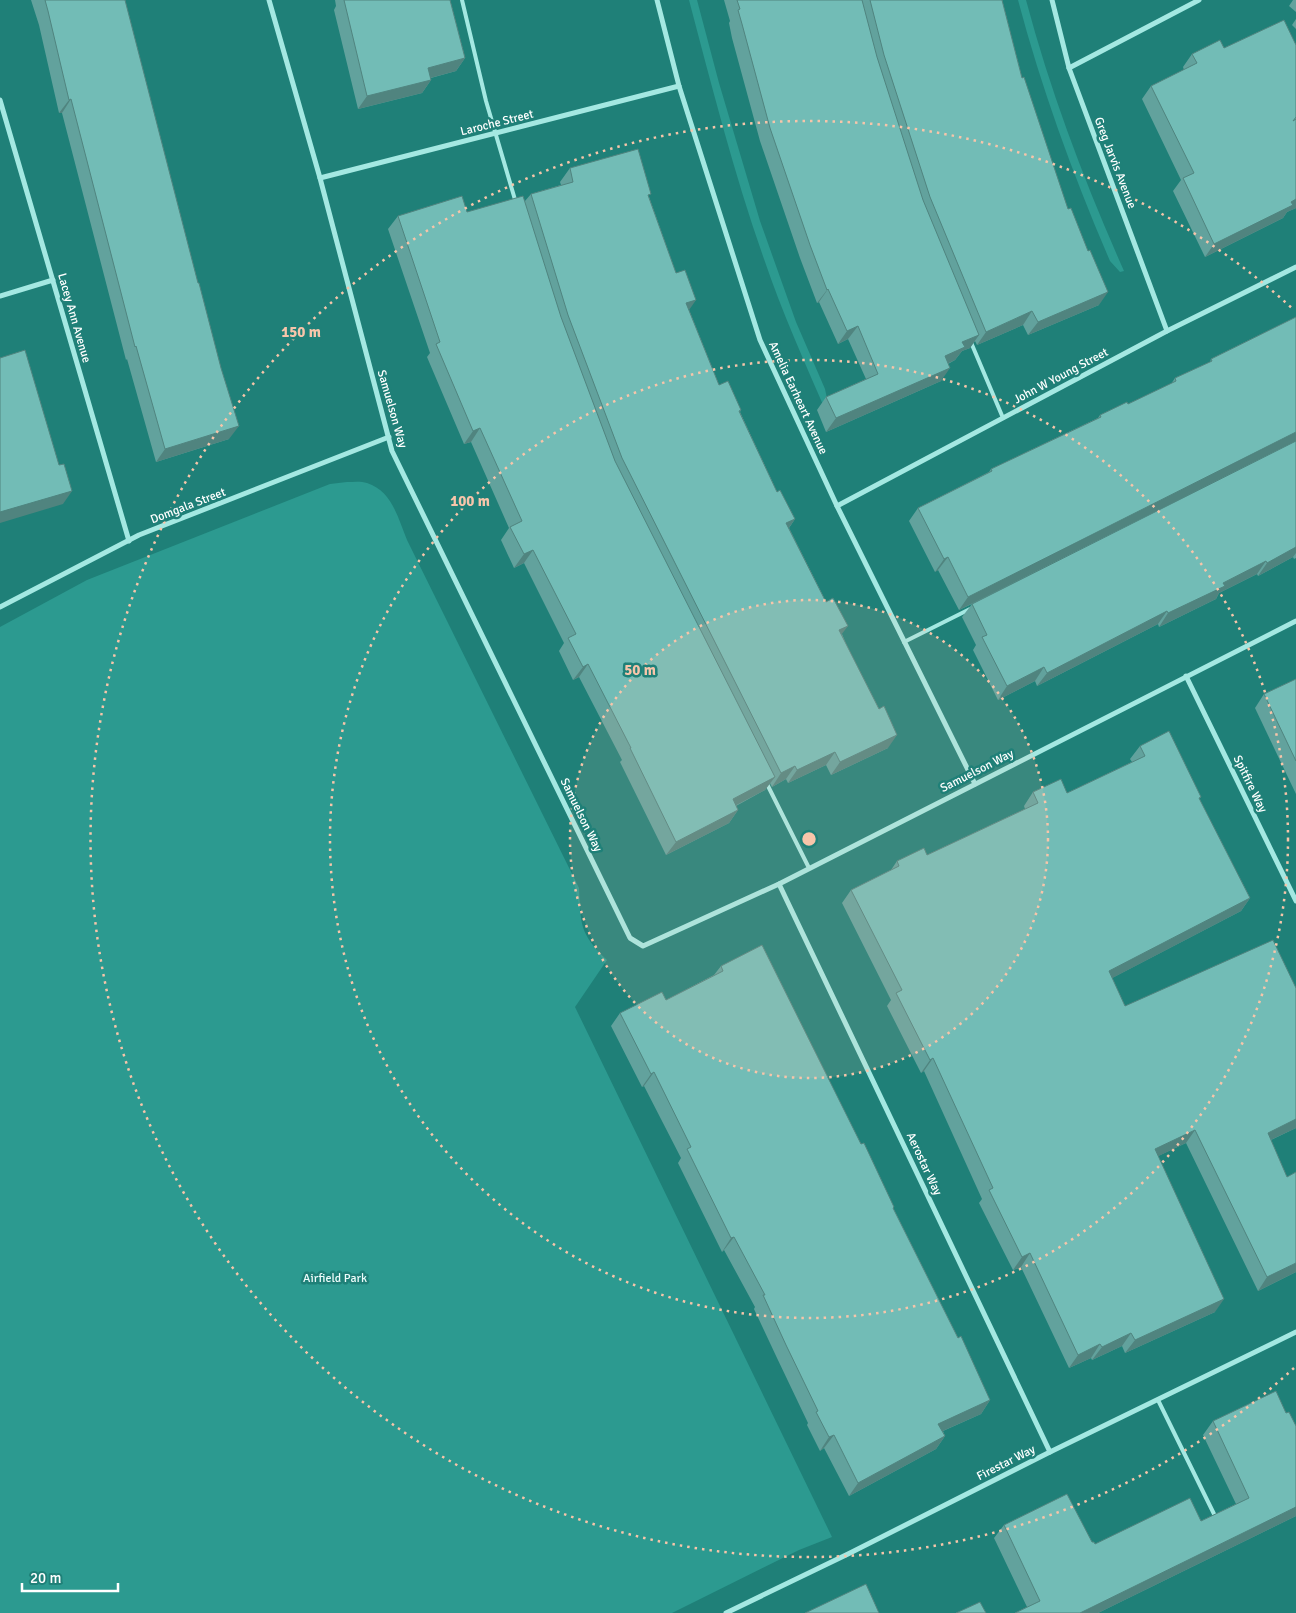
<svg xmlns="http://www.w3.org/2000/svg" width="1296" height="1613" viewBox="0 0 1296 1613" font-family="Signika,sans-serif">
  <rect width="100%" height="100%" fill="#1f8078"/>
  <!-- green -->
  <g fill="#2c9a90">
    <path d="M689,0H697L719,83L760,221L796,322L825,389L830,413L827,414C805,363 782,312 764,259C734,174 712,87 689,0Z"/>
    <path d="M1018,0H1026C1051,94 1085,183 1124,271L1120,272L1110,261C1073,175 1042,90 1018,0Z"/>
    <path d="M347,482C353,482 361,481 367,483C392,491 398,518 407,540L579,888C581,925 579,933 607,960L575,1007L832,1537L799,1550L672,1613H0V627L87,580L330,484Z"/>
  </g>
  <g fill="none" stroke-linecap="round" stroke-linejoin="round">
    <!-- service -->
    <g stroke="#a4e8e2" stroke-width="4">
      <path d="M462,0L486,101L516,203"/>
      <path d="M970,340L1003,418"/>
      <path d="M904,642L970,609"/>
      <path d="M766,782L809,868"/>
      <path d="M1158,1400L1215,1516"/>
    </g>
    <!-- minor -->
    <g stroke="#a4e8e2" stroke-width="5">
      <path d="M269,0L320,178L392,451L630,938L643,946L779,884L1296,621"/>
      <path d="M657,0L679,86L760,340L837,506L975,784"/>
      <path d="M1052,0L1069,68L1167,331"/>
      <path d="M1069,68L1199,0"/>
      <path d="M0,100L129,541"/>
      <path d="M320,178L679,86"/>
      <path d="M0,296L53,280"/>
      <path d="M837,506L1167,331L1296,267"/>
      <path d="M0,607L139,535L389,437"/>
      <path d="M1186,676L1296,901"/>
      <path d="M779,884L1050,1452"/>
      <path d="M726,1613L848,1554L1050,1452L1296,1332"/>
    </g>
  </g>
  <!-- wall -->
  <g fill="#62a29d">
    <path d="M31,0H125L229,439L156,462L127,359L126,360L62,113H59L39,25Z"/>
    <path d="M335,0H450L465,58L456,71L431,78V80L422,93L358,109L334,10L336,6Z"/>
    <path d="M724,0H1002L1022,78L1099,305L1028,335L1023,325L977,345L975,341L970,348L962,351L955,360L948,364L941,381L826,432L817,410L826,397L866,379L848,339L838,344L819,302L817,303L800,258L760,141L732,38L729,23L730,21Z"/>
    <path d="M1293,0H1296V12L1289,6Z"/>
    <path d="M1296,19V29L1292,25Z"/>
    <path d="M1296,45V208L1287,212L1283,218L1205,257L1173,191L1181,180L1142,99L1151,86L1184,70L1183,67L1192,54L1224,48Z"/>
    <path d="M570,168L649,197L689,310L719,385L741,410L740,412L777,492L795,519L789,528L842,634L888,748L831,775L826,765L788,783L786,779L772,787L770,783L765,790L736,806L738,810L729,823L666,855L620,762L622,760L579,677L573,680L559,651L564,643L524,563L514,568L501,540L509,528L471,442L464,444L427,357L430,353L388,229L398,216L467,212L525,201L531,194L561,185L560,182Z"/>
    <path d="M1296,317V558L1294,559L1293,557L1258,576L1257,574L1219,593L1216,599L1159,627L1158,624L1037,686L1035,681L998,700L973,650L976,645L962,617L972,604L959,610L938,570L935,572L909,521L918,508L989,472L991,469L1098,418L1100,415L1128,404L1171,384L1175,378L1210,362L1211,359Z"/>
    <path d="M1296,679V794L1255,708L1264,694Z"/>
    <path d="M1140,746L1201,797L1199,799L1250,898L1241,911L1112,978L1125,1006L1296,988V1128L1271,1140L1287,1177L1296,1172V1272L1258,1291L1186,1143L1158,1156L1215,1312L1125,1353L1122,1346L1092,1360L1091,1358L1069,1368L1021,1267L1013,1270L979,1203L982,1199L924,1071L921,1073L887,1006L891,1000L842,903L851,890L891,870L897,861L927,855L1025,809L1024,806L1033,792L1067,793L1132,762L1130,759Z"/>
    <path d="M721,966L893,1208L958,1338L990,1400L981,1414L943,1431L945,1436L936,1449L849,1496L824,1448L820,1451L807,1425L808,1423L777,1358L754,1309L755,1307L724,1250L722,1252L678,1163L681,1158L644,1086L642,1087L611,1026L620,1013L666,1000L714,975Z"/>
    <path d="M1213,1421L1296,1516L1098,1613H1015L1027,1607L994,1538L1004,1525L1095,1544L1201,1521L1236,1504L1203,1435Z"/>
  </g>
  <!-- shaded-wall -->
  <g fill="#50847f">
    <path d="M465,58L456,71L419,81L428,68Z"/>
    <path d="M431,80L422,93L358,109L367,96Z"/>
    <path d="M71,99L62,113H59L69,100Z"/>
    <path d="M1296,199V208L1287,212L1283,218L1205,257L1214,244Z"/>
    <path d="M828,289L819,302L817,303L827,290Z"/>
    <path d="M1108,292L1099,305L1028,335L1038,322Z"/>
    <path d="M696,300L687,313L686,303Z"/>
    <path d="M1032,311L1023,325L977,345L986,332Z"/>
    <path d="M858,326L848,339L838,344L847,331Z"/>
    <path d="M979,335L970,348L962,351L955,360L936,369L945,356L962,342Z"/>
    <path d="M950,368L941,381L826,432L836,418Z"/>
    <path d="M239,426L229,439L156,462L165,449Z"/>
    <path d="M480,428L471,442L464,444L473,431Z"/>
    <path d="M1296,432V442H1294L959,610L968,597Z"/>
    <path d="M72,491L63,504L0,523V512Z"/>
    <path d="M795,519L786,532V523Z"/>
    <path d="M1296,547V553L1293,557L1258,576L1267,563Z"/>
    <path d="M533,550L524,563L514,568L524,554Z"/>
    <path d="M948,557L938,570L935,572L944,559Z"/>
    <path d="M1266,561L1257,574L1219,593L1216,599L1159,627L1168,613L1223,583Z"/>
    <path d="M1167,611L1158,624L1037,686L1047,673Z"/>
    <path d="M848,626L838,639L839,630Z"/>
    <path d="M588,664L579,677L573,680L583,667Z"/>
    <path d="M1044,667L1035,681L998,700L1007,686Z"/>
    <path d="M897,735L888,748L831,775L840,762Z"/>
    <path d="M835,752L826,765L788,783L797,770Z"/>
    <path d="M795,766L786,779L772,787L781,773Z"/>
    <path d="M775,777L765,790L723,812L733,799Z"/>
    <path d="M738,810L729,823L666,855L676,842Z"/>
    <path d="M1250,898L1241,911L1099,985L1109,971Z"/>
    <path d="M933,1058L924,1071L921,1073L930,1060Z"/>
    <path d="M654,1072L644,1086L642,1087L651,1074Z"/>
    <path d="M1296,1119V1128L1258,1146L1268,1133Z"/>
    <path d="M1195,1130L1186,1143L1146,1162L1155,1149Z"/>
    <path d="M734,1237L724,1250L722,1252L731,1238Z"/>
    <path d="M1030,1253L1021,1267L1013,1270L1022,1257Z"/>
    <path d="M1296,1263V1272L1258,1291L1267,1277Z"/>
    <path d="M1224,1299L1215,1312L1125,1353L1135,1340Z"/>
    <path d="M1131,1333L1122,1346L1092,1360L1102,1347Z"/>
    <path d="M1100,1344L1091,1358L1069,1368L1078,1355Z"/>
    <path d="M990,1400L981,1414L929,1437L938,1424Z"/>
    <path d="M834,1435L824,1448L820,1451L829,1437Z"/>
    <path d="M945,1436L936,1449L849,1496L858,1483Z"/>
    <path d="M1296,1507V1516L1098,1613H1080Z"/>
  </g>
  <!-- building -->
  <g fill="#72bcb6" stroke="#50847f">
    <path d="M45,0H125L198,283H199L221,368L239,426L165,449L136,346L135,347L71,99L69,100L48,11Z"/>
    <path d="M344,0H450L465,58L428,68L431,80L367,96Z"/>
    <path d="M737,0H862L877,57L923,200L979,335L962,342L965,347L945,356L950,368L836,418L826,397L878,374L858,326L847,331L828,289L827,290L810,245L770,128L742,24L738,10L740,9Z"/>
    <path d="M870,0H1002L1022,78L1024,77L1068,209L1071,208L1088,251L1090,250L1108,292L1038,322L1032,311L986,332L930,197L884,55Z"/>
    <path d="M1284,20L1296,45V117L1293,121L1296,119V199L1291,202L1293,205L1214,244L1183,178L1194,173L1151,86L1197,63L1192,54L1220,40L1224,48Z"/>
    <path d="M638,149L651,194L648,195L676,273L685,270L696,300L686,303L719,385L728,381L741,410L739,411L777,492L780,490L795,519L786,523L826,602L833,598L848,626L839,630L879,709L884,706L897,735L840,762L835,752L797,770L795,766L781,773L622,458L568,315L531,194L573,182L570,168Z"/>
    <path d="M462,196L467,212L523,196L561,317L615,461L775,777L733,799L738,810L676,842L630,748H631L588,664L583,667L568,638L576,634L533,550L524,554L510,527L522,521L480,428L473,431L436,344L440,342L398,216Z"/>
    <path d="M1296,317V432L968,597L948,557L944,559L918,508L992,471L991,469L1101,417L1100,415L1127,402L1128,404L1176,381L1175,378L1212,361L1211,359Z"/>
    <path d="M25,350L59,465L64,464L72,491L0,512V358Z"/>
    <path d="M1296,441V547L1267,563L1266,561L1223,583L1225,586L1168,613L1167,611L1047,673L1044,667L1007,686L982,637L987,635L972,604Z"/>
    <path d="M1296,679V761L1264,694Z"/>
    <path d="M1169,731L1201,797L1199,798L1250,898L1109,971L1125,1006L1273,940L1296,988V1119L1268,1133L1287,1177L1296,1172V1263L1267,1277L1195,1130L1155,1149L1224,1299L1135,1340L1131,1333L1102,1347L1100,1344L1078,1355L1030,1253L1022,1257L989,1190L993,1188L933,1058L930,1060L896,993L902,990L851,890L899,866L897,861L924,848L927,855L1038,803L1033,792L1061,779L1067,793L1145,756L1140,746Z"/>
    <path d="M762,945L861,1144L864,1143L894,1207L893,1208L958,1338L961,1336L990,1400L938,1424L945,1436L858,1483L834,1435L829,1437L816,1412L818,1411L786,1345L763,1295H765L734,1237L731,1238L687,1149L691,1147L654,1072L651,1074L620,1013L662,992L666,1000L723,971L721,966Z"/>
    <path d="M1276,1391L1286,1413L1289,1412L1296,1426V1507L1080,1613H1015L1040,1601L1004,1525L1067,1494L1092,1542H1094L1095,1544L1190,1498L1201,1521L1249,1498L1213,1421Z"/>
    <path d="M866,1584L879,1613H805Z"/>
    <path d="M980,1602L986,1613H956Z"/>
  </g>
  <!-- distance rings -->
  <circle cx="809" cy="839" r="239" fill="#f7c5aa" fill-opacity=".12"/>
  <g fill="none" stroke="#f7c5aa" stroke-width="2.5" stroke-dasharray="2.5 5">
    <circle cx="809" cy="839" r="239"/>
    <circle cx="809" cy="839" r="479"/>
    <path d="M1294 1368A718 718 0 1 1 1294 310"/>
  </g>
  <g text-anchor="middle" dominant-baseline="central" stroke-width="5" stroke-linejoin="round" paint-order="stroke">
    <!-- street labels -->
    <g font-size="12" fill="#fff" stroke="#1f8078">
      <text transform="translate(497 123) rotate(-14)">Laroche Street</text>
      <text transform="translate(1115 163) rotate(69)">Greg Jarvis Avenue</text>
      <text transform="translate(74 318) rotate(74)">Lacey Ann Avenue</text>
      <text transform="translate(1061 376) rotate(-28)">John W Young Street</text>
      <text transform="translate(798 398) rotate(65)">Amelia Earheart Avenue</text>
      <text transform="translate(392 409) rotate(74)">Samuelson Way</text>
      <text transform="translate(188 506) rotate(-21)">Domgala Street</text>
      <text transform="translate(977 771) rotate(-27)">Samuelson Way</text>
      <text transform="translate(1250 784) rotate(64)">Spitfire Way</text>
      <text transform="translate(581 815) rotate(64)">Samuelson Way</text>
      <text transform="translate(924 1164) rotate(65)">Aerostar Way</text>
      <text transform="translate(1006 1463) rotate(-27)">Firestar Way</text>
    </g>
    <!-- park labels -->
    <g font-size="12" fill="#eefcfb" stroke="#1f8078">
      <text x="335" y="1278">Airfield Park</text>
    </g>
  </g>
  <circle cx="809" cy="839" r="8" fill="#f7c5aa" stroke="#1f8078" stroke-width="2.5"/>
  <g font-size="15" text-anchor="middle" font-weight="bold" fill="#f7c5aa" stroke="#1f8078" stroke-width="5" stroke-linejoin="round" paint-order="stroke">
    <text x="301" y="337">150 m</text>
    <text x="470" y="506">100 m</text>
    <text x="640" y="675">50 m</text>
  </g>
  <!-- scale -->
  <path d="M22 1583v8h96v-8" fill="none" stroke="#ffffff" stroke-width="2.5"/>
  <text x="30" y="1583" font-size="15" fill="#ffffff" stroke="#1f8078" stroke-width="4" paint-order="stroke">20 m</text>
</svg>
